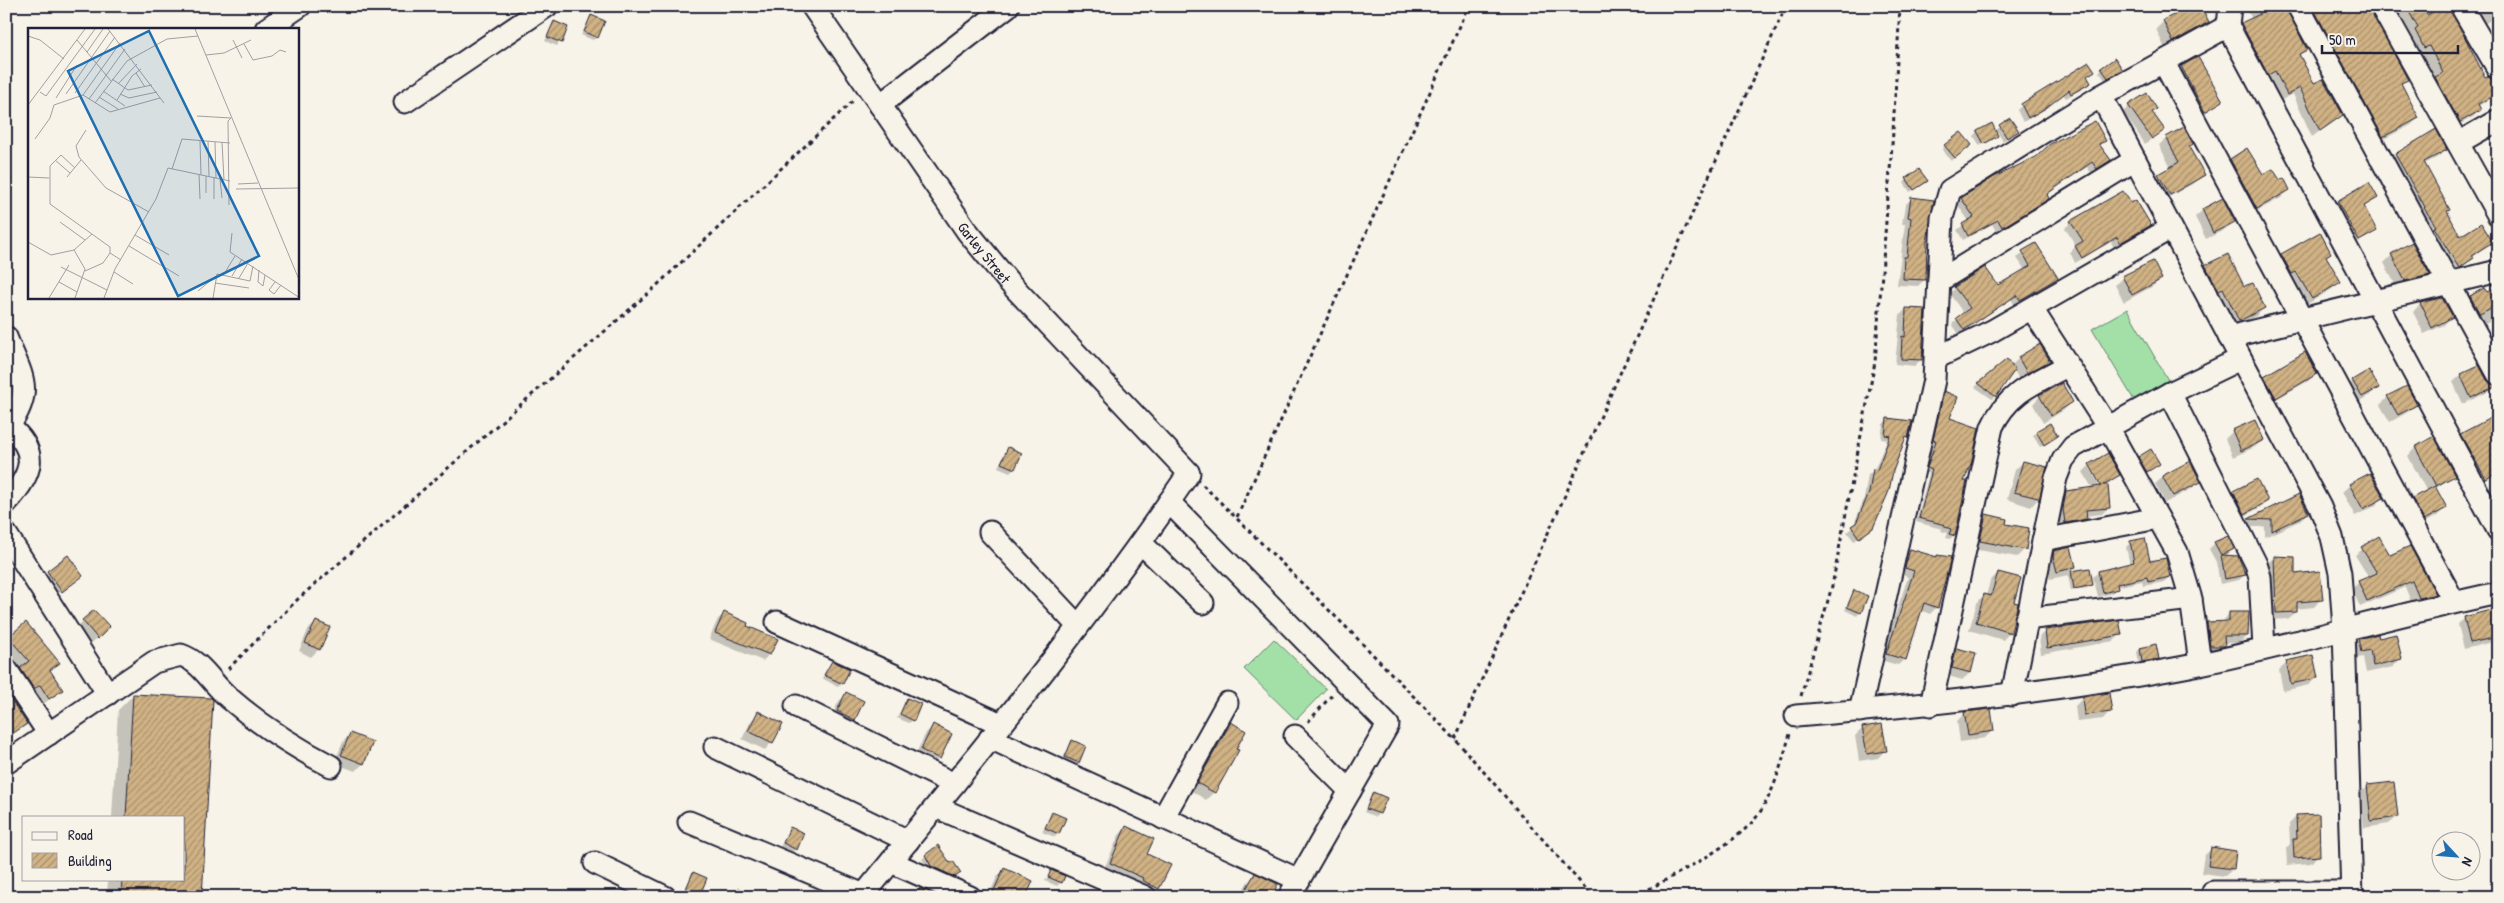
<svg xmlns="http://www.w3.org/2000/svg" width="2504" height="903" viewBox="0 0 2504 903" font-family="'Patrick Hand',sans-serif">
  <defs>
    <pattern id="building-hatch" width="6" height="6" patternUnits="userSpaceOnUse" patternTransform="scale(1.25)"><rect width="6" height="6" fill="#d0b284"/><path d="M-1 1l2-2M0 6l6-6M5 7l2-2" fill="none" stroke="#a8906d"/></pattern>
  </defs>
  <rect width="100%" height="100%" fill="#f7f3e8"/>
  <filter id="ink" filterUnits="userSpaceOnUse"><feTurbulence type="fractalNoise" baseFrequency=".02" numOctaves="2"/><feDisplacementMap in="SourceGraphic" scale="10" xChannelSelector="R" yChannelSelector="G"/><feConvolveMatrix kernelMatrix="1 2 1 2 8 2 1 2 1" color-interpolation-filters="sRGB"/></filter>
  <g filter="url(#ink)">
    <!-- garden -->
    <g fill="#a3e0a7" stroke="#628171">
      <path d="M2127,309L2168,380L2134,400L2092,329Z"/>
      <path d="M1274,639L1326,689L1296,720L1244,669Z"/>
    </g>
    <!-- shadow -->
    <g fill="#0003">
      <path d="M2245,6H2282L2306,49L2299,56L2314,85L2342,115L2312,137L2293,94L2280,101L2268,77L2261,81L2235,31L2242,24L2252,19Z"/>
      <path d="M2307,6H2369L2406,79L2401,85L2418,118L2411,125L2376,143Z"/>
      <path d="M2396,6H2447L2484,79L2487,77L2498,83V95L2478,106L2480,110L2473,117L2453,128L2429,85L2435,79L2421,52L2417,54L2408,38L2411,35Z"/>
      <path d="M2471,6H2498V16L2482,25Z"/>
      <path d="M591,17L597,37L593,40L581,35Z"/>
      <path d="M2164,21L2207,22L2199,30L2165,49L2156,29Z"/>
      <path d="M555,22L567,27L557,46L545,41Z"/>
      <path d="M2198,58L2222,101L2198,117L2175,74Z"/>
      <path d="M2102,69L2121,70L2105,80L2099,72Z"/>
      <path d="M2093,71L2086,77L2089,82L2084,88L2066,98L2063,94L2039,113L2023,122L2017,110L2022,105Z"/>
      <path d="M2129,106L2151,112L2163,130L2145,144L2123,112Z"/>
      <path d="M2010,120L2017,131L2003,141L1996,130Z"/>
      <path d="M1978,132L1997,135L1980,146L1974,136Z"/>
      <path d="M2167,138L2203,175L2196,182L2162,201L2151,183L2171,168L2159,145Z"/>
      <path d="M2104,140L2098,146L2109,160L2104,165L2091,173L2087,167L2046,195L2047,198L2042,203L1996,231L1992,224L1963,240L1957,230L1969,221L1957,204L1962,199L2036,158Z"/>
      <path d="M1945,146L1967,149L1951,161L1942,149Z"/>
      <path d="M2446,149L2438,157L2424,164L2446,212L2460,238L2491,242L2472,257L2465,265L2452,274L2389,162L2396,155Z"/>
      <path d="M2231,160L2263,176L2289,190L2281,198L2249,215L2223,168Z"/>
      <path d="M1907,179L1923,184L1910,192L1904,183Z"/>
      <path d="M2368,184L2376,198L2363,208L2375,231L2352,246L2331,208L2337,202Z"/>
      <path d="M2123,192L2130,205L2149,225L2114,248L2111,242L2075,263L2070,252L2076,246L2065,228L2071,222Z"/>
      <path d="M1912,198L1928,231L1925,279L1918,286L1897,285L1905,224H1902L1905,205Z"/>
      <path d="M2203,210L2234,222L2226,229L2206,239L2195,217Z"/>
      <path d="M2036,244L2056,278L2014,304L2011,299L1959,334L1952,324L1964,314L1949,293L1985,269L1998,287L2025,270L2017,258Z"/>
      <path d="M2330,252L2325,257L2339,282L2332,289L2304,306L2274,262L2281,255Z"/>
      <path d="M2392,255L2428,275L2421,282L2397,288L2384,263Z"/>
      <path d="M2206,266L2244,288L2264,308L2256,316L2231,328L2199,274Z"/>
      <path d="M2123,277L2161,279L2153,286L2124,302L2115,285Z"/>
      <path d="M2498,288V318L2485,324L2481,316L2472,321L2463,305L2471,297L2486,294Z"/>
      <path d="M2442,299L2451,317L2444,325L2424,334L2413,312L2420,304Z"/>
      <path d="M1906,309L1921,359L1915,366L1895,364L1900,315Z"/>
      <path d="M2039,346L2049,360L2041,368L2019,380L2014,370L1992,399L1975,387L2007,361L2011,366L2019,358Z"/>
      <path d="M2316,374L2308,381L2268,404L2257,384L2265,377Z"/>
      <path d="M2461,375L2486,381L2493,386L2486,393L2463,404L2453,382Z"/>
      <path d="M2353,381L2377,387L2370,395L2354,404L2346,389Z"/>
      <path d="M1945,392L1948,419L1962,482L1954,535L1950,539L1946,538L1948,533L1941,531L1942,529L1916,522L1929,474L1924,472L1932,444H1930L1941,396Z"/>
      <path d="M2040,396L2072,402L2064,410L2043,423L2033,404Z"/>
      <path d="M2388,397L2415,404L2408,412L2390,422L2380,405Z"/>
      <path d="M2498,416V473L2480,484L2455,441L2461,435Z"/>
      <path d="M1888,419L1907,437L1904,441L1872,528L1854,541L1847,532L1853,527L1864,499L1868,475L1874,470L1887,440L1881,439L1883,424Z"/>
      <path d="M2049,425L2056,436L2040,447L2033,435Z"/>
      <path d="M2233,431L2263,440L2255,447L2233,457L2225,439Z"/>
      <path d="M2433,438L2453,476L2435,489L2445,508L2437,516L2416,527L2406,507L2413,499L2427,492L2408,456L2415,448Z"/>
      <path d="M1008,448L1014,468L1010,472L998,467Z"/>
      <path d="M2107,455L2118,475L2107,485L2109,507L2102,514L2085,516L2079,525L2058,529L2056,516L2060,499L2067,492L2092,488L2083,472L2089,466L2103,492L2106,490L2090,465Z"/>
      <path d="M2139,458L2159,464L2143,475L2136,461Z"/>
      <path d="M2023,462L2045,468L2037,500L2031,507L2007,499L2015,470Z"/>
      <path d="M2163,477L2199,481L2191,489L2165,503L2155,484Z"/>
      <path d="M2350,485L2382,498L2375,506L2355,516L2342,492Z"/>
      <path d="M2234,492L2267,501L2259,508L2237,520L2227,500Z"/>
      <path d="M2298,496L2307,513L2299,521L2265,537V527H2242L2248,520Z"/>
      <path d="M1986,515L2005,525L2025,549L2017,557L1973,549L1979,523Z"/>
      <path d="M2378,538L2390,557L2434,594L2427,601L2412,604L2405,587L2360,607L2352,589L2359,582L2369,578L2355,555Z"/>
      <path d="M2131,542L2149,563L2169,577L2164,582L2143,586L2142,581L2116,587L2112,593L2098,597L2093,577L2098,572L2130,565L2126,547Z"/>
      <path d="M2215,543L2233,549L2225,557L2245,575L2239,580L2220,584L2216,562L2209,549Z"/>
      <path d="M1910,550L1936,558L1937,556V607L1930,614L1920,610L1905,659L1898,665L1880,660L1908,577L1899,574L1904,557Z"/>
      <path d="M2055,552L2075,567L2069,573L2089,569L2091,584L2088,588L2071,591L2068,575L2050,579L2046,565L2047,560Z"/>
      <path d="M2274,557L2294,558V575L2321,599L2314,607L2296,609V612L2288,619L2269,620L2266,565Z"/>
      <path d="M47,572L81,576L53,598L40,579Z"/>
      <path d="M1998,573L2010,632L2003,640L1969,630L1977,603L1984,595L1986,596L1990,581Z"/>
      <path d="M1854,592L1860,612L1857,616L1845,610Z"/>
      <path d="M2498,607V627L2495,637L2489,643L2464,649L2458,624L2465,618L2492,611Z"/>
      <path d="M94,611L101,635L89,645L75,629Z"/>
      <path d="M725,613L745,626L769,654L763,661L709,639L718,619Z"/>
      <path d="M2229,613L2247,636L2239,643H2223L2216,653H2203L2200,631L2207,624L2222,623Z"/>
      <path d="M316,622L319,649L311,657L299,651L308,630Z"/>
      <path d="M2045,631L2121,634L2114,641L2041,654L2039,637Z"/>
      <path d="M9,638L58,663L49,671L62,690L42,705L19,672L22,669L6,650V641Z"/>
      <path d="M2358,640H2378L2400,659L2393,667L2366,673L2363,657L2353,659L2351,648Z"/>
      <path d="M1957,649L1970,673L1962,680L1945,675L1949,657Z"/>
      <path d="M2140,649L2158,658L2154,662L2139,665L2137,652Z"/>
      <path d="M832,662L842,683L838,687L822,678Z"/>
      <path d="M2287,663L2317,677L2309,685L2283,691L2279,670Z"/>
      <path d="M6,694L26,724L6,739Z"/>
      <path d="M847,694L863,702L854,720L846,727L830,719L839,701Z"/>
      <path d="M133,695L210,699L200,897H107L108,879H184V817H112L118,710Z"/>
      <path d="M2083,698L2110,711L2103,719L2077,722L2075,706Z"/>
      <path d="M907,699L913,720L909,723L897,718Z"/>
      <path d="M758,713L772,742L765,750L742,739L751,721Z"/>
      <path d="M1965,713L1993,730L1985,738L1960,742L1957,721Z"/>
      <path d="M1231,723L1214,792L1206,800L1190,790L1224,731Z"/>
      <path d="M933,726L939,758L931,766L914,757L926,733Z"/>
      <path d="M1863,728L1885,750L1878,758L1859,761L1855,736Z"/>
      <path d="M350,734L371,743L363,764L355,771L334,763L343,742Z"/>
      <path d="M1072,742L1078,762L1074,765L1062,760Z"/>
      <path d="M2368,786L2397,817L2389,824L2364,828L2360,793Z"/>
      <path d="M1374,793L1386,798L1376,817L1364,812Z"/>
      <path d="M1052,813L1058,834L1055,837L1042,832Z"/>
      <path d="M2297,816L2318,855L2311,863L2287,865L2286,848L2290,844L2289,824Z"/>
      <path d="M790,828L796,849L792,852L780,847Z"/>
      <path d="M1126,828L1146,854L1158,888L1151,896L1103,871L1119,835Z"/>
      <path d="M2211,849L2235,852L2233,869L2225,876L2201,873L2204,856Z"/>
      <path d="M926,856L956,876L951,880L928,869L922,859Z"/>
      <path d="M1004,869L1025,897H988L997,877Z"/>
      <path d="M1051,872L1061,882L1057,886L1045,881Z"/>
      <path d="M693,873L699,894L696,897L683,892Z"/>
      <path d="M1255,875L1269,897H1239L1247,883Z"/>
      <path d="M739,887L751,893L749,897H733Z"/>
      <path d="M579,893L586,897H576Z"/>
    </g>
    <!-- building -->
    <g fill="url(#building-hatch)" stroke="#22223b">
      <path d="M2192,6H2201L2209,22L2173,42L2163,20Z"/>
      <path d="M2256,6H2286L2307,50L2299,54L2314,83L2323,79L2343,115L2320,131L2300,88L2287,95L2275,71L2268,75L2241,23L2260,14Z"/>
      <path d="M2312,6H2369L2408,80L2401,83L2419,118L2383,137Z"/>
      <path d="M2406,6H2423L2427,15L2443,6H2449L2485,77L2487,76L2493,80L2498,89V93L2478,104L2481,110L2460,122L2435,77L2443,73L2429,46L2424,48L2415,30L2418,28Z"/>
      <path d="M591,15L605,21L598,38L584,32Z"/>
      <path d="M554,21L568,27L562,43L547,37Z"/>
      <path d="M2198,57L2223,101L2205,112L2181,66Z"/>
      <path d="M2115,58L2123,70L2108,78L2101,68Z"/>
      <path d="M2089,62L2095,71L2087,76L2091,83L2071,94L2069,90L2046,108L2028,118L2021,104Z"/>
      <path d="M2147,93L2157,109L2152,112L2165,130L2152,139L2128,105Z"/>
      <path d="M2010,118L2019,131L2007,138L1999,125Z"/>
      <path d="M2095,121L2106,141L2099,144L2111,160L2097,169L2092,162L2047,194L2049,199L2006,225L2002,227L1998,220L1968,236L1962,224L1974,217L1961,198L1994,177L2036,157L2050,144Z"/>
      <path d="M1992,123L1998,136L1984,144L1977,131Z"/>
      <path d="M2184,127L2193,144L2189,147L2205,175L2170,195L2158,174L2179,162L2166,137Z"/>
      <path d="M2436,129L2447,150L2424,162L2450,210L2447,211L2460,236L2481,223L2493,242L2472,255L2474,258L2459,268L2434,227L2436,226L2424,208L2425,207L2395,154Z"/>
      <path d="M1961,132L1972,145L1955,158L1944,145Z"/>
      <path d="M2247,148L2263,174L2273,169L2280,180L2284,178L2290,190L2257,209L2230,159Z"/>
      <path d="M1919,169L1928,181L1914,190L1906,178Z"/>
      <path d="M2369,182L2378,198L2364,206L2377,231L2359,241L2337,201Z"/>
      <path d="M2123,191L2131,203L2136,200L2151,225L2120,243L2117,237L2082,258L2075,246L2083,241L2070,221Z"/>
      <path d="M1911,197L1934,200L1927,242L1926,280L1903,279L1904,257H1907L1911,218L1908,217Z"/>
      <path d="M2223,198L2235,222L2213,233L2202,209Z"/>
      <path d="M2320,232L2331,253L2326,256L2341,282L2312,299L2296,272L2292,274L2281,254Z"/>
      <path d="M2412,242L2430,275L2405,281L2391,254Z"/>
      <path d="M2036,243L2058,278L2020,300L2017,295L1964,330L1956,318L1970,308L1954,287L1985,267L1998,285L2030,266L2022,251Z"/>
      <path d="M2228,254L2244,286L2253,283L2265,308L2239,321L2223,288L2219,290L2205,265Z"/>
      <path d="M2153,261L2162,279L2132,295L2122,276Z"/>
      <path d="M2498,287V304L2480,314L2470,296L2484,288L2487,292Z"/>
      <path d="M2442,298L2453,317L2432,328L2420,303Z"/>
      <path d="M1906,308L1925,309L1922,360L1901,359L1902,336L1905,337Z"/>
      <path d="M2040,344L2050,361L2027,373L2018,357Z"/>
      <path d="M2305,352L2317,374L2276,398L2264,376Z"/>
      <path d="M2007,359L2015,370L1996,397L1978,383Z"/>
      <path d="M2479,365L2487,380L2496,386L2471,398L2460,374Z"/>
      <path d="M2369,370L2379,388L2362,397L2352,380Z"/>
      <path d="M2062,383L2073,402L2051,416L2039,395Z"/>
      <path d="M2407,386L2417,405L2398,415L2387,396Z"/>
      <path d="M1944,391L1958,397L1950,418L1979,428L1972,461L1964,481H1967L1955,536L1949,534L1951,529L1945,527V525L1919,518L1932,470L1927,468L1936,441L1933,440Z"/>
      <path d="M2498,414V472L2486,479L2460,434Z"/>
      <path d="M1887,418L1912,421L1908,438L1906,437L1893,471L1889,491L1873,528L1859,538L1851,526L1856,523L1869,493L1873,469L1877,470L1890,436L1885,435Z"/>
      <path d="M2255,420L2264,440L2241,451L2232,430Z"/>
      <path d="M2050,423L2058,436L2044,445L2036,431Z"/>
      <path d="M2434,436L2455,476L2436,486L2415,447Z"/>
      <path d="M1008,447L1022,453L1015,469L1001,463Z"/>
      <path d="M2151,449L2160,464L2147,472L2138,457Z"/>
      <path d="M2108,453L2120,475L2103,485H2108L2110,508L2086,510L2087,519L2065,523L2063,509L2066,491L2101,486L2089,464Z"/>
      <path d="M2023,461L2047,467L2039,501L2038,498L2014,492Z"/>
      <path d="M2190,461L2201,482L2173,496L2162,476Z"/>
      <path d="M2370,473L2384,498L2363,509L2349,484Z"/>
      <path d="M2257,479L2268,501L2245,514L2233,491Z"/>
      <path d="M2435,486L2447,508L2424,520L2412,498Z"/>
      <path d="M2299,494L2308,513L2272,531V520L2248,519Z"/>
      <path d="M1986,514L2007,519L2006,524L2029,528L2026,550L1980,541Z"/>
      <path d="M2228,536L2234,549L2222,555L2238,556L2246,575L2225,579L2221,555L2214,542Z"/>
      <path d="M2379,536L2390,555L2410,546L2436,594L2419,598L2412,581L2367,601L2358,581L2377,573L2361,547Z"/>
      <path d="M2145,538L2150,561L2166,558L2170,577L2148,582L2147,577L2117,584L2118,589L2103,593L2098,571L2134,562L2130,541Z"/>
      <path d="M2071,547L2076,567L2057,572L2053,556L2054,551Z"/>
      <path d="M1910,549L1937,557V555L1951,557L1938,608L1924,603L1906,660L1886,654L1914,571L1905,568Z"/>
      <path d="M68,555L83,576L62,592L47,571Z"/>
      <path d="M2274,556L2295,557V574L2320,571L2323,600L2297,602V612L2276,613Z"/>
      <path d="M2090,568L2093,585L2074,589L2071,571Z"/>
      <path d="M1998,572L2021,578L2014,602L2018,603L2011,633L1976,622L1984,594L1991,596Z"/>
      <path d="M1854,590L1868,596L1861,613L1847,607Z"/>
      <path d="M2498,608V637L2470,643L2464,617Z"/>
      <path d="M94,610L110,627L98,639L82,620Z"/>
      <path d="M724,612L748,623L747,626L778,639L770,655L715,633Z"/>
      <path d="M2229,612H2249L2248,636H2224L2225,646H2210L2207,622L2229,621Z"/>
      <path d="M2119,620L2122,635L2047,648L2045,630Z"/>
      <path d="M316,621L330,627L320,650L305,643Z"/>
      <path d="M26,622L60,663L50,670L63,690L49,699L40,685L34,689L20,668L29,661L8,637Z"/>
      <path d="M2378,634L2379,638L2396,634L2402,659L2373,666L2370,650L2361,652L2358,639Z"/>
      <path d="M2156,644L2159,659L2142,662L2140,648Z"/>
      <path d="M1956,648L1976,653L1971,673L1952,668Z"/>
      <path d="M2313,655L2318,678L2291,684L2286,661Z"/>
      <path d="M832,661L850,669L843,684L824,675Z"/>
      <path d="M6,692L27,724L12,734L6,726Z"/>
      <path d="M846,692L864,701L855,720L837,711Z"/>
      <path d="M2109,693L2112,712L2084,715L2082,697Z"/>
      <path d="M133,694L211,698L213,700L202,897H121L122,879H184V817H126Z"/>
      <path d="M907,698L921,704L914,721L900,714Z"/>
      <path d="M1991,709L1994,731L1968,735L1964,712Z"/>
      <path d="M758,711L783,724L773,743L748,731Z"/>
      <path d="M1231,722L1246,731L1236,749L1239,750L1215,793L1197,783Z"/>
      <path d="M933,724L952,734L940,759L921,750Z"/>
      <path d="M1882,724L1887,751L1867,754L1862,727Z"/>
      <path d="M350,733L373,742L364,764L341,755Z"/>
      <path d="M1072,740L1086,746L1079,763L1065,757Z"/>
      <path d="M2394,782L2398,817L2371,821L2367,785Z"/>
      <path d="M1373,792L1387,798L1380,814L1366,809Z"/>
      <path d="M1052,812L1066,818L1059,834L1045,828Z"/>
      <path d="M2319,814L2320,856L2294,858L2293,839H2297L2296,815Z"/>
      <path d="M1126,826L1154,839L1147,854L1171,865L1159,889L1142,880L1143,878L1110,863Z"/>
      <path d="M790,827L804,833L797,850L783,843Z"/>
      <path d="M938,845L950,863L953,861L961,873L955,877L931,866L925,855Z"/>
      <path d="M2211,847L2236,851L2234,869L2208,866Z"/>
      <path d="M1004,868L1033,881L1026,897H991Z"/>
      <path d="M1051,870L1065,876L1062,883L1048,877Z"/>
      <path d="M693,872L707,878L700,895L686,889Z"/>
      <path d="M1255,873L1278,884L1271,897H1256L1245,891Z"/>
      <path d="M920,888L939,897H916Z"/>
    </g>
    <g fill="none" stroke-linecap="round" stroke-linejoin="round">
      <defs>
        <g id="minor">
          <path id="s1" d="M812,6L967,231L1008,281L1189,473C1089,620 975,759 862,897"/>
          <path d="M2230,6L2228,26L2498,530"/>
          <path d="M2298,6L2498,374"/>
          <path d="M2381,6L2498,215"/>
          <path d="M2461,6L2498,69"/>
          <path d="M266,29L300,6"/>
          <path d="M2164,63L2454,602"/>
          <path d="M2101,96L2320,507L2332,537L2340,573L2344,629L2352,897"/>
          <path d="M405,102L547,6"/>
          <path d="M880,105L1008,6"/>
          <path d="M2458,143L2498,120"/>
          <path d="M1939,281L2135,160"/>
          <path d="M2032,309L2107,426L2177,552L2191,599L2200,663"/>
          <path d="M6,337C21,376 35,388 9,426"/>
          <path d="M2229,337L2498,271"/>
          <path d="M1936,358L1992,331L2171,228"/>
          <path d="M2170,393L2256,564L2260,577L2264,648"/>
          <path d="M6,424C41,451 33,474 6,503"/>
          <path d="M1169,502L1388,725L1289,897"/>
          <path d="M990,532L1078,626"/>
          <path d="M6,534L108,694"/>
          <path d="M2043,540L2158,518"/>
          <path d="M1141,543L1203,603"/>
          <path d="M2026,619L2191,599"/>
          <path d="M777,622L1001,724"/>
          <path d="M6,669L49,734"/>
          <path d="M2012,695L2056,478L2063,460L2073,447L2170,393L2240,359"/>
          <path d="M1931,705L1992,427C2008,392 2035,383 2067,366"/>
          <path d="M796,706L954,784"/>
          <path d="M1860,711L1934,380L1942,218L1950,190L2101,96L2228,26"/>
          <path d="M1796,716C1931,705 2067,690 2200,664C2300,643 2398,614 2498,593"/>
          <path d="M1295,736L1350,791"/>
          <path d="M990,738L1299,880"/>
          <path d="M715,747L908,841"/>
          <path d="M6,763L154,662L181,655C202,662 212,684 229,698C260,725 294,747 331,766"/>
          <path d="M936,807L1145,897"/>
          <path d="M1163,818L1227,703"/>
          <path d="M689,822L864,895"/>
          <path d="M891,862L970,897"/>
          <path d="M595,863L665,897"/>
          <path d="M2213,892H2352"/>
        </g>
      </defs>
      <!-- minor casing -->
      <use href="#minor" stroke="#22223b" stroke-width="25"/>
      <!-- path -->
      <g stroke="#22223b" stroke-width="3" stroke-dasharray="4 4" stroke-linecap="butt">
        <path d="M1203,485L1350,631L1455,739L1593,897"/>
        <path d="M1237,517L1469,6"/>
        <path d="M228,669L298,599L652,290L854,100"/>
        <path d="M1801,696L1832,586L1875,362L1893,132L1900,6"/>
        <path d="M1308,722L1332,695"/>
        <path d="M1455,739L1786,6"/>
        <path d="M1635,897C1669,877 1736,846 1758,815C1775,791 1782,761 1790,734"/>
      </g>
      <!-- minor -->
      <use href="#minor" stroke="#f7f3e8" stroke-width="21"/>
    </g>
  </g>
  <g text-anchor="middle" dominant-baseline="central" stroke-width="4.5" stroke-linejoin="round" paint-order="stroke">
    <!-- street labels -->
    <g font-size="15" fill="#22223b" stroke="#f7f3e8">
      <text stroke="none"><textPath href="#s1" startOffset="301">Garley Street</textPath></text>
    </g>
  </g>
  <!-- overview -->
  <g transform="translate(28 28)">
    <rect width="271" height="271" fill="#f7f3e8"/>
    <path fill="none" stroke="#a29fa3" stroke-width="1" d="M80,1L136,75M167,1L272,254M0,8L12,12L36,31M49,12L83,53M205,12L214,30M216,16L225,32L244,28L252,22L258,24M59,24L75,1M178,27L196,25L223,12M108,45L117,59M84,51L100,62L124,57M90,56L109,36M75,63L97,78M12,64L18,68L67,1M47,65L87,9M38,66L82,3M92,66L101,70L129,64M55,67L82,84L132,70M71,69L90,81M28,70L49,37M61,71L97,21M89,72L104,48L113,41M67,75L99,33L139,11L170,8M0,77L57,1M169,88L203,90L200,93L201,177M58,102L48,118L51,129L78,160L121,184M7,111L22,90L26,77L55,67L92,15M172,113L173,147M180,113L181,148M187,114L188,150M194,114L196,152M27,132L42,145M47,140L33,127L22,138V176L82,219V225L93,232M144,141L154,111L202,115M171,146L172,171M0,149L21,150M39,149L53,132M186,149V171M192,151L194,170M210,156L230,155M208,161L272,160M178,165V148M32,194L57,212M204,205L202,224L272,270M107,207L141,227M0,214L23,227L46,222L64,206M101,218L151,248M46,222L57,241L47,270M33,239L79,262M231,242L230,254L235,258L237,247M57,243L75,235L82,225M86,244L105,256M196,246L207,228M204,248L214,231M211,250L220,235M31,254L49,264M247,254L241,262L246,266L253,257M187,255L221,260M170,263L188,248M21,270L41,237M76,270L87,241L128,171L140,140L202,153M185,270L189,246L222,253L225,238"/>
    <path fill="#1f6fb2" fill-opacity="0.15" stroke="#1f6fb2" stroke-width="2.5" d="M121,3L231,228L150,268L40,43Z"/>
    <rect width="271" height="271" fill="none" stroke="#22223b" stroke-width="2.5"/>
  </g>
  <!-- margin -->
  <rect width="2504" height="903" fill="none" stroke="#f7f3e8" stroke-width="25"/>
  <rect x="12" y="12" width="2479" height="878" fill="none" stroke="#22223b" stroke-width="2" filter="url(#ink)"/>
  <!-- legend -->
  <rect x="22" y="816" width="162" height="65" fill="#f7f3e8" stroke="#a29fa3"/>
  <rect x="32" y="832" width="25" height="8" fill="#f7f3e8" stroke="#a29fa3"/>
  <text x="68" y="840" font-size="15" fill="#22223b">Road</text>
  <rect x="32" y="853" width="25" height="15" fill="url(#building-hatch)" stroke="#a29fa3"/>
  <text x="68" y="866" font-size="15" fill="#22223b">Building</text>
  <!-- north arrow -->
  <g transform="translate(2456 856) rotate(116)"><circle r="24" fill="#f7f3e8" stroke="#a29fa3"/>
  <path d="M0-4L9 19L0 12L-9 19Z" fill="#1f6fb2"/>
  <text y="-8" font-size="14" font-weight="bold" text-anchor="middle" fill="#22223b">N</text>
  </g>
  <!-- scale -->
  <path d="M2322 45v8h136v-8" fill="none" stroke="#22223b" stroke-width="2.5"/>
  <text x="2329" y="45" font-size="15" fill="#22223b" stroke="#f7f3e8" stroke-width="4" paint-order="stroke">50 m</text>
</svg>
